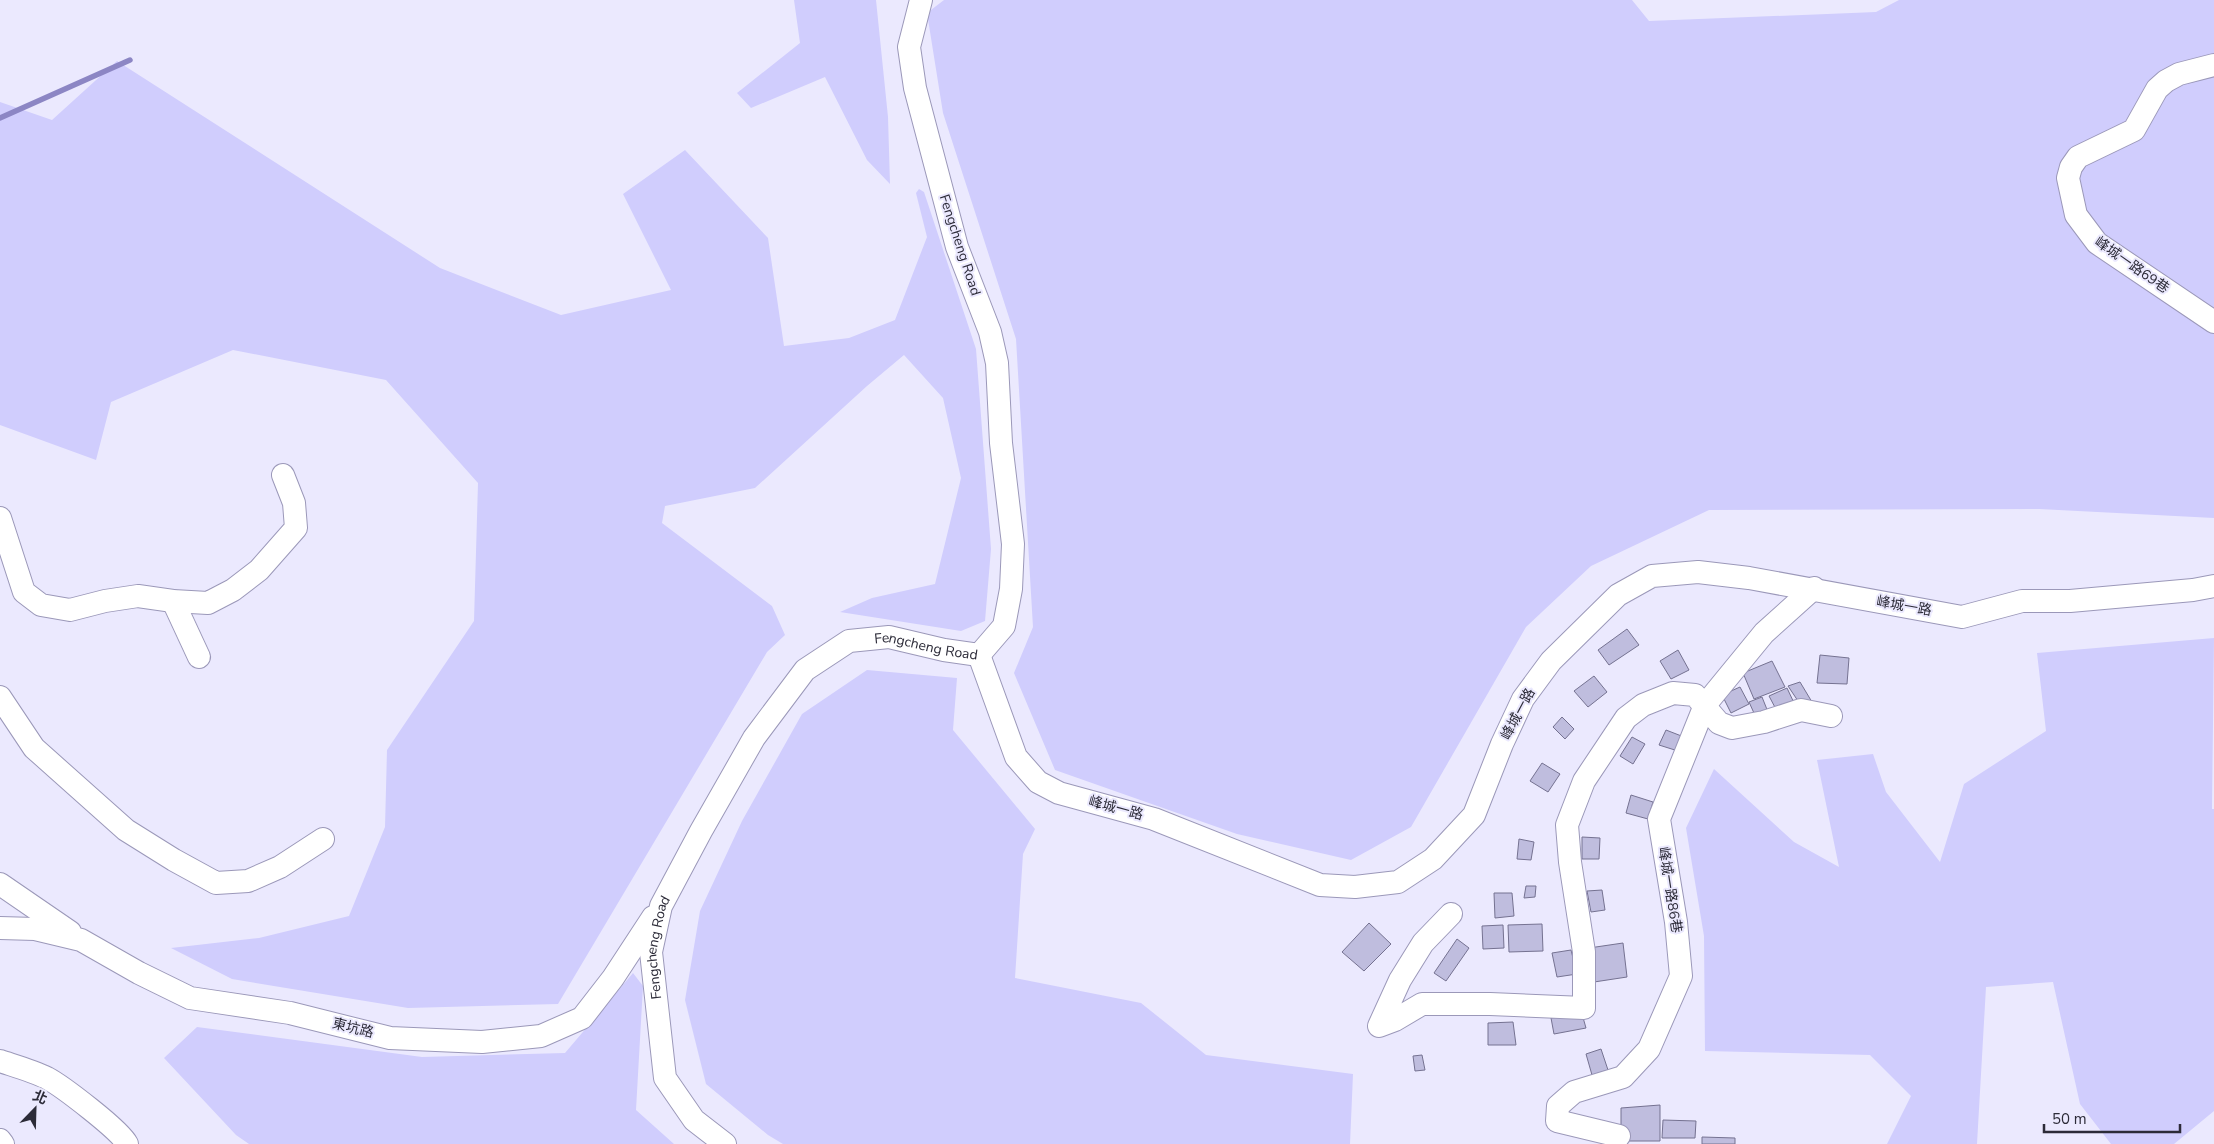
<svg xmlns="http://www.w3.org/2000/svg" width="2214" height="1144" viewBox="0 0 2214 1144" font-family="'Nunito Sans','Noto Sans TC',sans-serif">
  <rect width="100%" height="100%" fill="#ebe9fe"/>
  <!-- green -->
  <g fill="#d0cdfd">
    <path d="M794,0H876L888,117L890,184L867,160L825,77L751,108L737,93L800,43Z"/>
    <path d="M944,0H1632L1649,21L1876,12L1899,0H2214V518L2039,509L1709,510L1591,566L1526,627L1411,827L1351,860L1237,834L1055,770L1014,673L1033,627L1016,339L943,113L927,13Z"/>
    <path d="M117,61L440,268L561,315L671,290L623,194L685,150L768,238L784,346L849,338L895,320L927,237L916,193L919,189L924,192L976,349L991,549L985,621L961,631L840,612L872,598L935,584L961,478L943,398L904,355L867,386L755,488L665,506L662,523L772,606L785,635L767,652L558,1004L408,1008L232,979L171,948L259,938L349,916L385,827L387,750L474,621L478,483L386,380L233,350L111,402L96,460L0,425V102L52,120Z"/>
    <path d="M2214,638L2212,809H2214V1111L2174,1144H2111L2080,1104L2053,982L1986,987L1977,1144H1887L1911,1096L1870,1055L1705,1051L1704,936L1686,828L1714,769L1794,842L1839,867L1817,760L1873,754L1886,792L1940,862L1964,784L2046,731L2037,653Z"/>
    <path d="M867,670L957,678L953,730L1035,829L1023,854L1015,978L1141,1003L1206,1055L1353,1074L1350,1144H783L768,1135L706,1084L685,1000L700,911L742,821L802,714Z"/>
    <path d="M633,973L643,986L636,1110L674,1144H249L236,1135L164,1058L197,1027L422,1057L565,1053Z"/>
  </g>
  <g fill="none" stroke-linecap="round" stroke-linejoin="round">
    <!-- stream -->
    <path stroke="#8c86c4" stroke-width="5.5" d="M0,118L130,60"/>
  </g>
  <!-- building -->
  <g fill="#bfbdde" stroke="#757291">
    <path d="M1627,629L1639,645L1609,665L1598,650Z"/>
    <path d="M1678,650L1689,670L1671,679L1660,661Z"/>
    <path d="M1820,655L1849,658L1847,684L1817,683Z"/>
    <path d="M1772,661L1785,687L1754,699L1743,673Z"/>
    <path d="M1594,676L1607,692L1588,707L1574,691Z"/>
    <path d="M1800,682L1812,702L1802,707L1788,686Z"/>
    <path d="M1740,687L1749,704L1731,713L1722,695Z"/>
    <path d="M1787,688L1795,705L1778,713L1769,696Z"/>
    <path d="M1762,697L1770,717L1758,722L1749,702Z"/>
    <path d="M1562,717L1574,729L1565,739L1553,727Z"/>
    <path d="M1666,730L1684,737L1678,751L1659,745Z"/>
    <path d="M1632,737L1645,744L1633,764L1620,756Z"/>
    <path d="M1542,763L1560,774L1548,792L1530,781Z"/>
    <path d="M1631,795L1653,802L1648,819L1626,813Z"/>
    <path d="M1582,837L1600,838L1599,859H1582Z"/>
    <path d="M1519,839L1534,842L1531,860L1517,859Z"/>
    <path d="M1526,886H1536L1535,897L1524,898Z"/>
    <path d="M1602,890L1605,910L1591,912L1587,891Z"/>
    <path d="M1494,893H1512L1514,916L1495,918Z"/>
    <path d="M1369,923L1391,944L1364,971L1342,952Z"/>
    <path d="M1542,924L1543,951L1509,952L1508,925Z"/>
    <path d="M1503,925L1504,948L1483,949L1482,926Z"/>
    <path d="M1457,939L1469,948L1446,981L1434,973Z"/>
    <path d="M1623,943L1627,977L1594,982L1589,948Z"/>
    <path d="M1571,950L1577,974L1557,977L1552,953Z"/>
    <path d="M1582,1014L1586,1028L1554,1034L1551,1018Z"/>
    <path d="M1513,1022L1516,1045H1488V1023Z"/>
    <path d="M1601,1049L1608,1070L1592,1075L1586,1054Z"/>
    <path d="M1422,1055L1425,1070L1415,1071L1413,1056Z"/>
    <path d="M1660,1105V1141H1621V1108Z"/>
    <path d="M1663,1120L1696,1121L1695,1138H1662Z"/>
    <path d="M1702,1137L1735,1138V1144H1702Z"/>
  </g>
  <g fill="none" stroke-linecap="round" stroke-linejoin="round">
    <defs>
      <g id="minor">
        <path d="M2214,65L2179,74L2166,81L2157,89L2134,130L2078,157L2071,167L2068,178L2076,215L2097,243L2214,322"/>
        <path d="M0,518L24,592L41,605L70,610L105,601L138,596L173,601L208,603L233,590L259,570L296,528L294,503L283,475"/>
        <path d="M173,601L199,657"/>
        <path d="M979,655L1016,757L1038,782L1059,793L1154,819L1320,885L1355,887L1398,882L1433,859L1474,815L1502,744L1523,699L1551,661L1618,595L1652,576L1698,572L1749,578L1962,617L2022,601H2070L2193,590L2214,586"/>
        <path d="M0,697L34,748L126,830L174,860L216,883L248,881L280,867L323,839"/>
        <path d="M0,884L70,932"/>
        <path d="M1451,914L1423,943L1400,980L1379,1026L1395,1020L1422,1004H1490L1584,1008V952L1570,862L1567,825L1584,781L1626,718L1643,705L1673,693L1695,695L1719,723L1732,728L1764,722L1801,710L1831,716"/>
        <path d="M0,928L35,929L81,940L139,973L190,998L290,1013L390,1038L482,1042L541,1036L582,1018L613,978L653,917"/>
        <path d="M0,1061C15,1066 33,1071 47,1078C62,1086 120,1130 127,1144"/>
        <path d="M1619,1136L1557,1121L1558,1106L1574,1092L1623,1077L1649,1049L1681,976L1676,922L1659,819L1705,705L1764,633L1814,588"/>
        <path d="M0,1140L3,1144"/>
        <path id="s1" d="M725,1144L694,1120L665,1078L651,952L661,906L701,831L754,738L805,670L849,641L889,637L944,650L979,655L1004,626L1011,589L1013,544L1001,443L997,363L990,332L957,247L915,88L909,47L921,0"/>
      </g>
    </defs>
    <!-- minor casing -->
    <use href="#minor" stroke="#9b98b9" stroke-width="24"/>
    <!-- minor -->
    <use href="#minor" stroke="#fff" stroke-width="22"/>
  </g>
  <g text-anchor="middle" dominant-baseline="central" stroke-width="4" stroke-linejoin="round" paint-order="stroke">
    <!-- street labels -->
    <g font-size="14" fill="#2c2b38" stroke="#ebe9fe">
      <text transform="translate(960 245) rotate(72)">Fengcheng Road</text>
      <text transform="translate(2132 265) rotate(35)">峰城一路69巷</text>
      <text transform="translate(1904 606) rotate(10)">峰城一路</text>
      <text stroke="none"><textPath href="#s1" startOffset="672">Fengcheng Road</textPath></text>
      <text transform="translate(1518 714) rotate(-62)">峰城一路</text>
      <text transform="translate(1116 808) rotate(15)">峰城一路</text>
      <text transform="translate(1670 890) rotate(81)">峰城一路86巷</text>
      <text stroke="none"><textPath href="#s1" startOffset="222">Fengcheng Road</textPath></text>
      <text transform="translate(353 1028) rotate(14)">東坑路</text>
    </g>
  </g>
  <!-- north arrow -->
  <g transform="translate(35 1109) rotate(23)" stroke="#ebe9fe" stroke-width="4" paint-order="stroke">
  <path d="M0-4L9 19L0 12L-9 19Z" fill="#2c2b38"/>
  <text y="-8" font-size="14" font-weight="bold" text-anchor="middle" fill="#2c2b38">北</text>
  </g>
  <!-- scale -->
  <path d="M2044 1124v8h136v-8" fill="none" stroke="#2c2b38" stroke-width="2.5"/>
  <text x="2052" y="1124" font-size="15" fill="#2c2b38" stroke="#ebe9fe" stroke-width="4" paint-order="stroke">50 m</text>
</svg>
